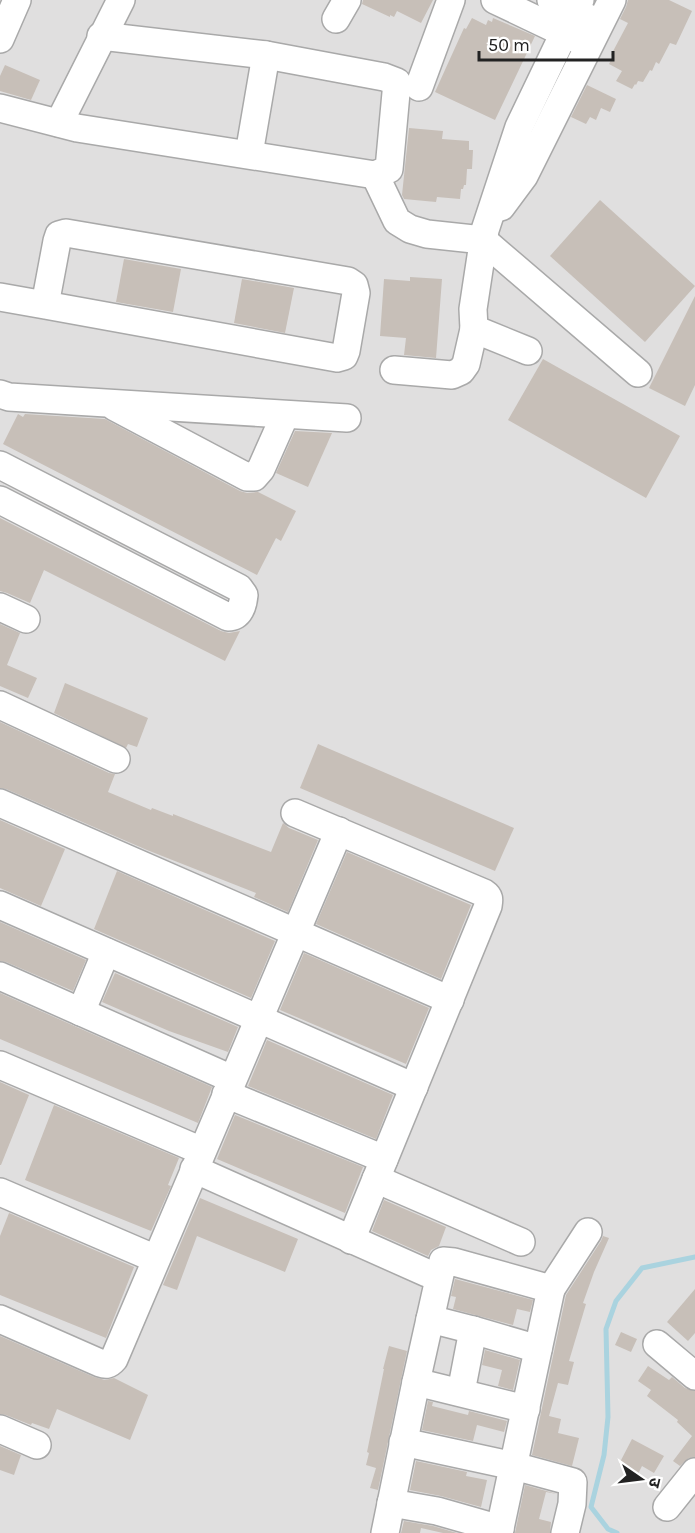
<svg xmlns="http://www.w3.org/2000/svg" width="695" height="1533" viewBox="0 0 695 1533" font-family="Karla,'Noto Sans Devanagari',sans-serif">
  <rect width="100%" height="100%" fill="#f2efe9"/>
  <!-- residential -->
  <rect fill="#e0dfdf" x="0" y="0" width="695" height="1533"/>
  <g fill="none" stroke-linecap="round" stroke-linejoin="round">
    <!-- stream -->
    <path stroke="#aad3df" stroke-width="5" d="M617,1533L608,1529L591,1507L604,1455L608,1417L606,1329L616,1301L642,1268L695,1257"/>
  </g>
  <!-- building -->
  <g fill="#c7bfb8">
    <path d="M363,0H433L421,23L397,11L394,17L390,15V17L362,4Z"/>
    <path d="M628,0H669L692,11L676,45L670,43L659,64L656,62L652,71L650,70L643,82L638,81L636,85L635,84L632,89L616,81L622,71L609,64L613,56L611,55L628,23L620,19L626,7Z"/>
    <path d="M472,18L486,25L488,20L492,22L493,18L535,36L495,120L435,92L464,28L466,29Z"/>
    <path d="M5,65L40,80L31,100L0,91V76Z"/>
    <path d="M587,85L616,99L610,112L601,108L596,120L590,117L586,124L571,117Z"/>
    <path d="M409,128L443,131L442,139L469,141V150H473L472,169H467L466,185H464L463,189H461L460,199L437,197L436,202L404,199L402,195Z"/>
    <path d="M600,200L695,286L645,342L550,256Z"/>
    <path d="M124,259L181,269L173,312L116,302Z"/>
    <path d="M410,277L442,279L436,358L404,355L406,338L380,336L384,279L410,281Z"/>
    <path d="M242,279L294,288L285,333L234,323Z"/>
    <path d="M695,296V385L685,406L649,388Z"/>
    <path d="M543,359L680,436L646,498L508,420Z"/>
    <path d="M18,414L23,417L25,414L105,419L240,491L247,493L258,492L296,511L281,541L276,538L257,575L3,444Z"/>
    <path d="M295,431L332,433L308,487L276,473Z"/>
    <path d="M0,518L221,631L229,633L240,631L225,661L44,570L30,603L7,593L0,591Z"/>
    <path d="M0,624L20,633L7,665L37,678L28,698L0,686Z"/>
    <path d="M65,683L148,718L137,747L128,744L126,748L54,713Z"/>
    <path d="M0,722L109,773L115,774L108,792L151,810L152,808L173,816V814L271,852L283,823L289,828L318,840L288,912L254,897L256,893L147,850L6,789L0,788Z"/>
    <path d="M318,744L514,828L495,871L300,788Z"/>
    <path d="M0,820L65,849L41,906L0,888Z"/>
    <path d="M347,852L471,905L441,979L316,924Z"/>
    <path d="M117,871L275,941L251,998L94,929Z"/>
    <path d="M0,922L86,960L73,991L6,962L0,961Z"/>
    <path d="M304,953L429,1008L406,1064L280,1010Z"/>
    <path d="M115,973L238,1027L228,1052L169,1031L102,1002Z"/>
    <path d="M0,993L212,1087L198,1123L0,1039Z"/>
    <path d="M267,1040L393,1095L376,1139L248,1086Z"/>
    <path d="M0,1082L29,1095L1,1165H0Z"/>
    <path d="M54,1105L179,1158L168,1185L171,1186L151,1231L25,1180Z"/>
    <path d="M235,1115L363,1167L345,1213L217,1159Z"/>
    <path d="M200,1198L298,1239L285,1272L197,1236L177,1290L163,1285Z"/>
    <path d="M384,1200L446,1227L439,1246L431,1250L428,1256L372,1231Z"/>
    <path d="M9,1213L134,1267L106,1338L0,1295V1236Z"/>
    <path d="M603,1236L609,1238L594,1272L583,1303L586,1304L569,1361L574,1362L568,1385L558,1383L549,1416L561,1419L558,1433L579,1438L572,1466L532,1455L566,1295L601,1241Z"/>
    <path d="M455,1279L533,1300L530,1312L517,1309L513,1325L453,1309L456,1297L451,1296Z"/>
    <path d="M695,1289V1333L688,1341L667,1322Z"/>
    <path d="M621,1332L637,1339L631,1352L615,1345Z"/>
    <path d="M0,1336L94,1377L105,1380L114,1378L148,1395L130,1440L57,1409L49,1429L32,1423L31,1425L6,1415L0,1414Z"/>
    <path d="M389,1346L407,1351L378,1490L370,1488L376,1468L366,1465L369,1453L367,1452L384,1369H383Z"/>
    <path d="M485,1350L520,1360L513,1390L498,1386L502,1370L482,1365Z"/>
    <path d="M648,1366L669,1380L672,1377L685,1388L695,1391V1457L689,1458L680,1466L673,1461L692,1436L677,1422L678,1420L647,1396L651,1390L638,1381Z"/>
    <path d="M428,1401L433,1402L432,1406L468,1415L469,1411L507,1421L504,1432L477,1425L473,1441L422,1430Z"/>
    <path d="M632,1439L664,1456L654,1473L642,1466L638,1474L619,1464Z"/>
    <path d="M0,1446L21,1455L14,1475L0,1470Z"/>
    <path d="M416,1461L467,1472L466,1476L487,1480L481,1507L441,1496L410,1490Z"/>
    <path d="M525,1485L557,1494L546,1492L539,1519L551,1522L550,1533H515Z"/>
    <path d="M404,1521L433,1526L457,1533H443L421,1528L420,1533H401Z"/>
  </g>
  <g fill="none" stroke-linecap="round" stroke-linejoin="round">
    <defs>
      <g id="minor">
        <path d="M495,0L581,41"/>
        <path d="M551,0L590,19"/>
        <path d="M336,19L347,0"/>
        <path d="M0,39L17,0"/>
        <path d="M419,87L451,0"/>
        <path d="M0,108L77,128L375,175L389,169L397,82L384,77L266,55L101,36"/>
        <path d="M59,123L121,0"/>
        <path d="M249,154L266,55"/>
        <path d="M375,175L397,221L410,229L427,234L483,240L638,373"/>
        <path d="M501,207L524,176L612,0"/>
        <path d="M0,297L45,305L337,358L344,356L346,351L356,293L354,285L348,281L66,233L59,235L57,241L45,305"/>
        <path d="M528,351L474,329L473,309L485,230L519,127L580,0"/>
        <path d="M394,370L452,375L461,371L466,364L474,329"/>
        <path d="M0,394L9,397L347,418"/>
        <path d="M115,407L247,477H254L261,469L285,415"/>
        <path d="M0,465L239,588L244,595C243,605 240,617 228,617L0,500"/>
        <path d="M0,607L26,619"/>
        <path d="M0,705L116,759"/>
        <path d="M0,803L450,1000"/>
        <path d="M295,813L484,893C490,897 489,900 488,906L351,1240"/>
        <path d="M0,905L414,1087"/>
        <path d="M0,976L232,1079"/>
        <path d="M81,1012L106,952"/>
        <path d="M0,1065L202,1151"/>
        <path d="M226,1094L384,1159"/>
        <path d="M194,1169L427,1273"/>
        <path d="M376,1179L521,1242"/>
        <path d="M0,1192L156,1259"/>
        <path d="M551,1289L588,1232"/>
        <path d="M0,1319L100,1363C106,1365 109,1365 114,1359L339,831"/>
        <path d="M430,1319L473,1330L538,1349"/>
        <path d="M657,1344L695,1376"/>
        <path d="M416,1382L526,1409"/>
        <path d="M461,1392L473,1330"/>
        <path d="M0,1429L37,1445"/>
        <path d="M403,1442L514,1466L573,1482L572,1504L565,1533"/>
        <path d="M391,1503L437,1511L500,1529"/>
        <path d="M667,1507L695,1472"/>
        <path d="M385,1533L416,1382L443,1261L454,1262L551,1289L499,1533"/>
      </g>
    </defs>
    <!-- minor casing -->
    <use href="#minor" stroke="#a9a9a9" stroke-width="30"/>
    <!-- minor -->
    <use href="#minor" stroke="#fff" stroke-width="27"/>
  </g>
  <!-- north arrow -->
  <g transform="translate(641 1479) rotate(104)" stroke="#ffffff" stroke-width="4.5" paint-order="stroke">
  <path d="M0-4.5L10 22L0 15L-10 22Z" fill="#222222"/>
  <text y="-9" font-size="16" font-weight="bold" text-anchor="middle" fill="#222222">उ</text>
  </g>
  <!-- scale -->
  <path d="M479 51v9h134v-9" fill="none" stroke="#222222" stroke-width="3"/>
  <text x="488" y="51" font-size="18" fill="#222222" stroke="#ffffff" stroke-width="4.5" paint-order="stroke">50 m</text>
</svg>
